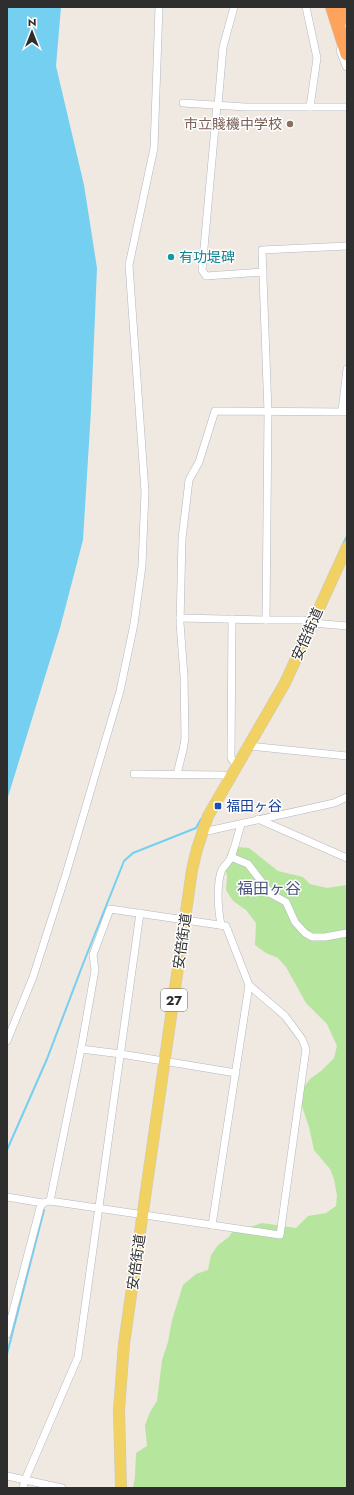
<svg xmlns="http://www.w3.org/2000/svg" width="354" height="1495" viewBox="0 0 354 1495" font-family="Jost,'Noto Sans JP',sans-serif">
  <rect width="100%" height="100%" fill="#efe9e1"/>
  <!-- green -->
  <path fill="#b6e59e" d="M237,847L249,848L278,871L303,877L310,884L327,888L347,885V1488H133L135,1476L136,1453L147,1446L145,1425L150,1412L157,1401L162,1360L168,1342L172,1320L183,1285L196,1274L208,1270L211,1255L218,1245L229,1237L234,1229L247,1228L262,1223L296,1228L308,1216L326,1213L336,1206L337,1196L334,1179L330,1169L314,1150L309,1127L301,1103L303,1088L310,1079L321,1071L334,1058L337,1046L327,1024L306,1003L286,967L278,958L266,953L255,945L256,923L246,910L233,901L226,890L227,876L225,868L228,852Z"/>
  <!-- water -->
  <path fill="#75cff0" d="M7,7H61L56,66L84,185L97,268L91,410L83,540L60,628L7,800Z"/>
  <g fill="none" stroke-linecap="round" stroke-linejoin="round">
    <!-- stream -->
    <g stroke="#75cff0" stroke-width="2">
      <path d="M343,544L347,536"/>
      <path d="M7,1150L47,1059L83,964L124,861L133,853L196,828L201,819"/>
      <path d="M7,1354L44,1210"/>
    </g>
    <defs>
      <g id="minor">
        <path d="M306,7L317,58L310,107"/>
        <path d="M183,103L245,107H347"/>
        <path d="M217,105L202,270L206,276L263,272"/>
        <path d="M218,105L223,47L234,7"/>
        <path d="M347,246L262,250L268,412L266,620H304L313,623L347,626"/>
        <path d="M342,411L347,369"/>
        <path d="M180,618L266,620"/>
        <path d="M232,619L231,758L237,766"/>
        <path d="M249,746L347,756"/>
        <path d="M134,774L223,775L230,778"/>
        <path d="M177,774L183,750L185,738L184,676L180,623L182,539L189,480L199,462L215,411L347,412"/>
        <path d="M258,819L347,858"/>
        <path d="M203,832L334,803L347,797"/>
        <path d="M231,857L248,864L271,894L286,902L295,922L305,933L312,937H325L347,933"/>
        <path d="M110,909L226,926L249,985L285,1016L302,1039L306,1049L280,1235L50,1201L81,1049L95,970L93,955Z"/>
        <path d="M221,925C218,908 216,889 221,872C222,867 229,863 231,857C235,847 238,835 241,824"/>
        <path d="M7,1041L33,977L66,874L120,691L134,624L142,566L145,492L129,265L154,148L159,7"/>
        <path d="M81,1049L121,1054L236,1073"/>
        <path d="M7,1197L43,1203"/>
        <path d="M212,1225L249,985"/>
        <path d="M7,1334L40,1208L43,1203L50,1201"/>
        <path d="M7,1476L62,1488"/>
        <path d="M23,1488L25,1480L78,1357L140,913"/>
      </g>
      <path id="tertiary" d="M341,50L347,66"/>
      <path id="primary" d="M121,1488L119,1410L124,1344L192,870L197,849L208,816L285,683L347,547"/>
      <g id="motorway">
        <path d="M332,7L347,54"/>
        <path d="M344,7L347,18"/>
      </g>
    </defs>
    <!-- minor casing -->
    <use href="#minor" stroke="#b4b7c1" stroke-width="8"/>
    <!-- tertiary casing -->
    <use href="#tertiary" stroke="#b4b7c1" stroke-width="10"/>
    <!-- primary casing -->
    <use href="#primary" stroke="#c9c9c9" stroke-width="12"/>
    <!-- motorway casing -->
    <use href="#motorway" stroke="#c9c9c9" stroke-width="14"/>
    <!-- minor -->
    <use href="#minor" stroke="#fff" stroke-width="7"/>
    <!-- tertiary -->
    <use href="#tertiary" stroke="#fff" stroke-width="9"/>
    <!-- primary -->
    <use href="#primary" stroke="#f2d163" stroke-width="11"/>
    <!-- motorway -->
    <use href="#motorway" stroke="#ffa35c" stroke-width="13"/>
  </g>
  <!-- markers -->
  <circle fill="#8d6e63" stroke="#fff" stroke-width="1.5" cx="290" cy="124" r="4"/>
  <circle fill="#0f9aa8" stroke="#fff" stroke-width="1.5" cx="171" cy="257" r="4"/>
  <rect fill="#1a4fb4" stroke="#fff" stroke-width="1.5" x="214" y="802" width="8" height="8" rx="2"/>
  <g text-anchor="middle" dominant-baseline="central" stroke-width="3" stroke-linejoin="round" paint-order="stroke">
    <!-- shield labels -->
    <rect fill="#fff" stroke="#6d6d6d" stroke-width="1" x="161" y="989" width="26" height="22" rx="3"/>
    <g font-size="13" font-weight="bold" fill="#2e2e2e">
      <text x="174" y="1000">27</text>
    </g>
    <!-- education labels -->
    <g font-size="14" fill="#785e54" stroke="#fff" text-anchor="end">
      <text x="282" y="124">市立賤機中学校</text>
    </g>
    <!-- culture labels -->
    <g font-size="14" fill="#0d838f" stroke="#fff" text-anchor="start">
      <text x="179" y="257">有功堤碑</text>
    </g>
    <!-- street labels -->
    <g font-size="14" fill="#2e2e2e" stroke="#fff">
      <text transform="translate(307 634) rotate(-66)">安倍街道</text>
      <text transform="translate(182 941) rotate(-82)">安倍街道</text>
      <text transform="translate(136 1262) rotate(-82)">安倍街道</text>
    </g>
    <!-- transit labels -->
    <g font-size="14" fill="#164399" stroke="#fff" text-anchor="start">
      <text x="226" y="806">福田ヶ谷</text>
    </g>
    <!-- quarter labels -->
    <g font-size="16" fill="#4d5680" stroke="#fff">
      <text x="269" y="888">福田ヶ谷</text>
    </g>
  </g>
  <!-- border -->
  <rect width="354" height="1495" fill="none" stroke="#2e2e2e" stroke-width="16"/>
  <!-- north arrow -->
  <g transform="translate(32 32)" stroke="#ffffff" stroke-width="3" paint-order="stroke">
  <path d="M0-3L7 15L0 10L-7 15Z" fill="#2e2e2e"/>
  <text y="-6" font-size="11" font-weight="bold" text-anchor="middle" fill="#2e2e2e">N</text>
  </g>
</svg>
